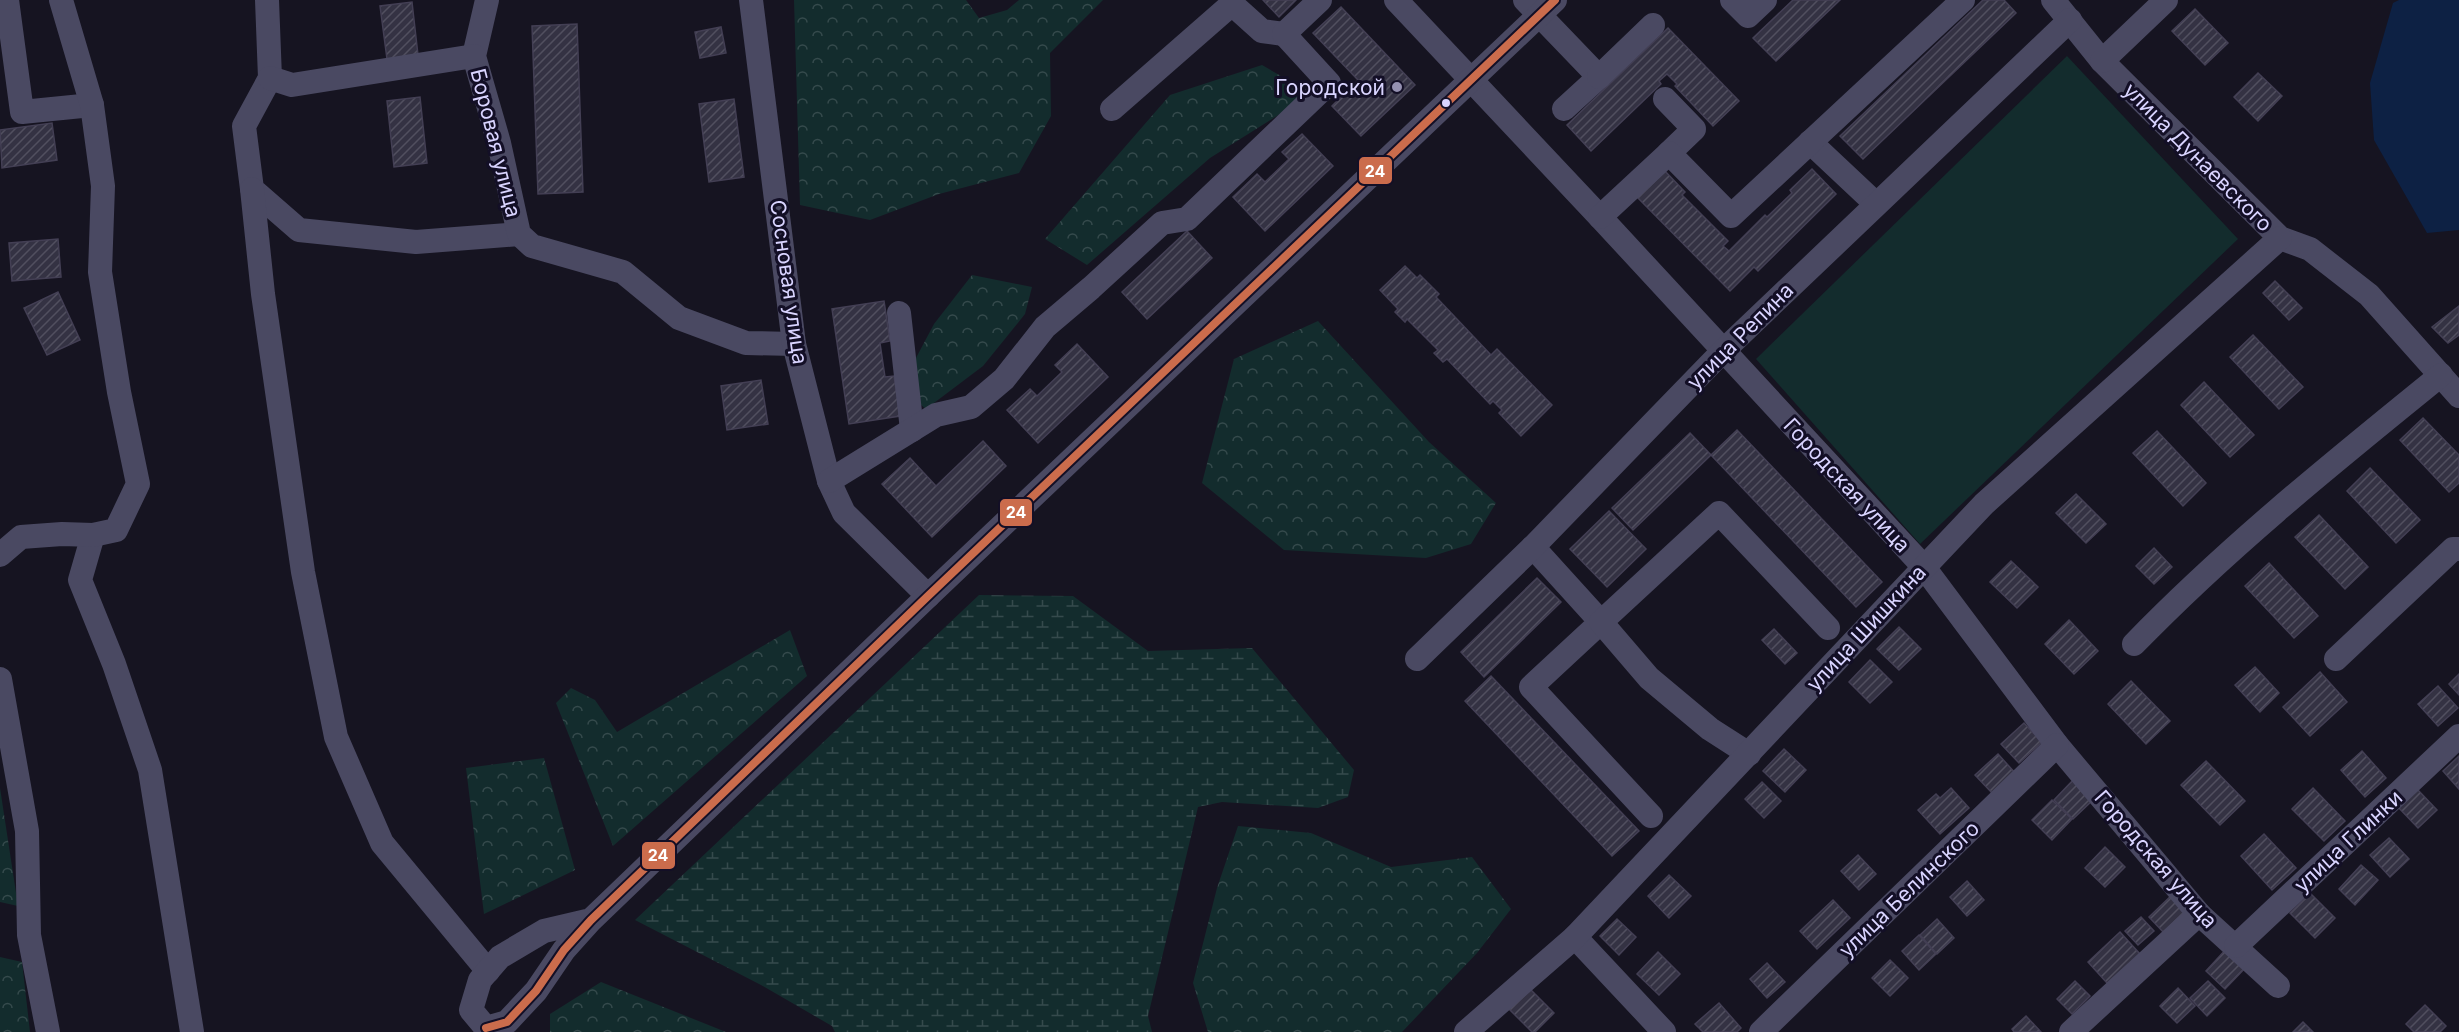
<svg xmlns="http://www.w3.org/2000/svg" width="2459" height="1032" viewBox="0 0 2459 1032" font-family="Inter,sans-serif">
  <defs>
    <pattern id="forest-crowns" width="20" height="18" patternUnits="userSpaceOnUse" patternTransform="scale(1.5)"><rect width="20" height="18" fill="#132c2d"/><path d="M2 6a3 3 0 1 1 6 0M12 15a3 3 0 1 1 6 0" fill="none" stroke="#354a4c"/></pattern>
    <pattern id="wetland-marsh" width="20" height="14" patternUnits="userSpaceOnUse" patternTransform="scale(1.5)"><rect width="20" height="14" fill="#132c2d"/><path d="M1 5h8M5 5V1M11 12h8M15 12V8" fill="none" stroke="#354a4c"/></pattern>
    <pattern id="building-hatch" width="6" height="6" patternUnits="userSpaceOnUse" patternTransform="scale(1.5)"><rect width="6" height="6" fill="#343243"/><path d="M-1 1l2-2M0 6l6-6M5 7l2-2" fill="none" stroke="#514f5f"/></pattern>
  </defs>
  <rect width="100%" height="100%" fill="#161421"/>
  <!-- green -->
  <path fill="#132c2d" d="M2067,56L2238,239L1920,544L1756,359Z"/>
  <!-- forest -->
  <g fill="url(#forest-crowns)">
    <path d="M794,0H966L979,18L1007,10L1019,0H1103L1050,53L1051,116L1019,173L939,194L870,220L800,205Z"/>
    <path d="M1262,65L1312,94L1210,158L1087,265L1045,239L1170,95Z"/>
    <path d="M972,275L1032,287L1025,314L983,366L926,409L900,388L934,324Z"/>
    <path d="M1318,321L1429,442L1496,503L1471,544L1426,558L1284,550L1202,483L1234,359Z"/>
    <path d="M790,630L807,676L613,846L556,703L571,688L595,700L617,732Z"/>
    <path d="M544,758L575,870L484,914L466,768Z"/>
    <path d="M0,788L18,906L0,902Z"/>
    <path d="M1238,826L1311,833L1391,867L1472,857L1511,909L1477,953L1402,1032H1208L1193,983L1217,888Z"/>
    <path d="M0,957L22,962L30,1032H0Z"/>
    <path d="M601,982L726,1032H550V1014Z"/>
  </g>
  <!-- wetland -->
  <path fill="url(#wetland-marsh)" d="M979,595L1073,596L1148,651L1252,648L1354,770L1348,797L1318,808L1222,802L1198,807L1148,1016L1152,1032H835L832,1026L761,985L635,920Z"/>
  <!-- water -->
  <path fill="#0d2144" d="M2399,0H2459V230L2427,233L2374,140L2370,83L2393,3Z"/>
  <!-- building -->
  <g fill="url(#building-hatch)" stroke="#433f54" stroke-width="1.5">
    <path d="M1263,0H1296L1279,17Z"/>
    <path d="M1793,0H1840L1776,61L1753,38Z"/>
    <path d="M1983,0H2004L2016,13L1863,159L1840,136Z"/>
    <path d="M412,2L418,55L387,59L380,6Z"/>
    <path d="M1341,7L1415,85L1361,136L1332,106L1358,80L1313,33Z"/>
    <path d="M2195,9L2228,43L2205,65L2172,31Z"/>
    <path d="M577,24L583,192L538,194L532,26Z"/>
    <path d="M721,27L726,53L700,58L695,32Z"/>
    <path d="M1668,28L1739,101L1713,126L1675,86L1677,84L1667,74L1659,81L1661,84L1591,151L1567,125Z"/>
    <path d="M2258,73L2282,96L2258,121L2234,97Z"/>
    <path d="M420,97L427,163L394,167L387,101Z"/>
    <path d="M734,99L744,177L709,182L699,104Z"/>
    <path d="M52,123L57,160L2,168L0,130Z"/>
    <path d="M1302,134L1333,166L1265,231L1233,197L1257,174L1265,182L1289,159L1282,152Z"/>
    <path d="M1663,169L1685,192L1682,195L1728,241L1723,246L1729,251L1765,215L1767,217L1792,193L1790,190L1812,169L1836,194L1758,271L1754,267L1730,291L1636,196Z"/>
    <path d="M1187,231L1212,258L1147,319L1122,292Z"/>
    <path d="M58,239L61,277L12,281L9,243Z"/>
    <path d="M1405,266L1417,278L1420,275L1439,294L1436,297L1491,355L1497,349L1552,405L1521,436L1499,413L1502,410L1493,401L1490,404L1447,359L1443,362L1434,353L1438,350L1407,319L1405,322L1395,312L1398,309L1380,290Z"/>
    <path d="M2275,281L2302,308L2289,320L2263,293Z"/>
    <path d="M58,292L80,340L47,355L24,308Z"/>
    <path d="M884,301L890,341L880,343L885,377L894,376L900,416L849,424L832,309Z"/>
    <path d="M2459,306V335L2448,343L2432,327Z"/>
    <path d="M2253,335L2303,387L2279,409L2230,357Z"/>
    <path d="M1077,344L1108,377L1038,443L1007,410L1030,389L1037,396L1062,372L1055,365Z"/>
    <path d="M761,380L768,424L727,430L721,386Z"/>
    <path d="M2204,382L2254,435L2230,457L2181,405Z"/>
    <path d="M2423,418L2459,455V483L2449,492L2400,440Z"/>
    <path d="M1737,430L1882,582L1856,607L1711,455Z"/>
    <path d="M2157,431L2206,483L2183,506L2133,453Z"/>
    <path d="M1690,433L1711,455L1633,530L1612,508Z"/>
    <path d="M983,441L1006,466L932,537L882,484L910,458L936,486Z"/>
    <path d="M2370,468L2420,520L2396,543L2347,491Z"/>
    <path d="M2076,494L2106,524L2086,543L2056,513Z"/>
    <path d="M1609,511L1646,549L1607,587L1570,549Z"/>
    <path d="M2319,515L2368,567L2345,589L2295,537Z"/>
    <path d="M2154,548L2172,567L2154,584L2136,566Z"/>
    <path d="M2011,561L2038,587L2017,608L1990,582Z"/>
    <path d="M2269,563L2318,616L2294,638L2245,586Z"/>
    <path d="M1537,578L1561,602L1484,677L1461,652Z"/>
    <path d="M2069,620L2098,651L2074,674L2045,644Z"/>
    <path d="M1899,627L1921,649L1899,670L1877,649Z"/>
    <path d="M1774,629L1797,653L1785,664L1762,640Z"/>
    <path d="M1870,660L1892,682L1870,703L1849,682Z"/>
    <path d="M2255,667L2279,693L2260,712L2235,685Z"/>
    <path d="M2320,672L2347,702L2310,736L2283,707Z"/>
    <path d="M2459,674V695L2449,684Z"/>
    <path d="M1491,676L1639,831L1612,856L1465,701Z"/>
    <path d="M2131,681L2170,721L2146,744L2108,704Z"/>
    <path d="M2438,686L2458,708L2438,726L2418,704Z"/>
    <path d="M2024,723L2042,742L2019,763L2001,744Z"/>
    <path d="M1784,749L1806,770L1785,792L1763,771Z"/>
    <path d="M2362,751L2386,778L2365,797L2341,770Z"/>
    <path d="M1998,754L2016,774L1993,794L1975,775Z"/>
    <path d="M2459,756V789L2443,771Z"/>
    <path d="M2206,761L2245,801L2220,825L2181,785Z"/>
    <path d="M2074,779L2094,799L2073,819L2054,800Z"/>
    <path d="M1762,782L1781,801L1764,818L1745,799Z"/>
    <path d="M1951,788L1969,808L1940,834L1918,810L1936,794L1940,798Z"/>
    <path d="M2313,788L2345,821L2324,841L2292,809Z"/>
    <path d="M2417,789L2437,810L2418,828L2398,807Z"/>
    <path d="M2052,800L2072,819L2052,840L2032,820Z"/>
    <path d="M2264,834L2296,868L2272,890L2241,856Z"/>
    <path d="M2389,838L2409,859L2390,877L2370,855Z"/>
    <path d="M2105,847L2125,867L2105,887L2085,868Z"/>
    <path d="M1858,855L1876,874L1859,890L1841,871Z"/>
    <path d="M2361,865L2378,880L2355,905L2339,889Z"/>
    <path d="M1669,875L1691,896L1669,918L1648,896Z"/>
    <path d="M1967,881L1984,900L1967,916L1950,897Z"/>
    <path d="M2175,892L2191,908L2165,934L2149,917Z"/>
    <path d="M2310,893L2335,918L2315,938L2290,913Z"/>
    <path d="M1833,900L1850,918L1817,949L1800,931Z"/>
    <path d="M2141,917L2154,931L2138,945L2125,931Z"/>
    <path d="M1617,919L1636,937L1619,955L1600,936Z"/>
    <path d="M1937,919L1954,938L1937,954L1920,935Z"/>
    <path d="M2120,932L2140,954L2107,983L2088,962Z"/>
    <path d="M1919,935L1936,954L1919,970L1902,951Z"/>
    <path d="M2228,947L2248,965L2225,989L2206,971Z"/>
    <path d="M1658,952L1680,974L1659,995L1637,974Z"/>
    <path d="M1890,960L1908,978L1890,996L1872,978Z"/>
    <path d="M1767,963L1785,982L1767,998L1750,979Z"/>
    <path d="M2075,981L2090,996L2072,1014L2057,999Z"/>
    <path d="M2208,981L2225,998L2207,1016L2190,998Z"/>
    <path d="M1529,988L1554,1013L1535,1032H1532L1508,1008Z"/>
    <path d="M2178,988L2195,1006L2177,1023L2160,1006Z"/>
    <path d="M1719,1003L1741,1028L1737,1032H1703L1695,1024Z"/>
    <path d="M2425,1005L2446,1026L2440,1032H2414L2406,1024Z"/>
    <path d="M2026,1016L2041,1032H2014L2012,1029Z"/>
    <path d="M2303,1022L2313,1032H2293Z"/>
  </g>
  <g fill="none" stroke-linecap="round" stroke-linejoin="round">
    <!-- minor -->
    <g stroke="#4a4962" stroke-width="24">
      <path d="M7,0L22,112L92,105"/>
      <path d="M267,0L270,78L244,126L252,189L299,230L416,242L519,234"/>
      <path d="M487,0L474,56L499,143L519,234L532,246L623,272L679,318L746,343L794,344"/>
      <path d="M751,0L794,344L829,481L844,513L928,596"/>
      <path d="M1396,0L1600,217L1923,566L2057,745L2199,914L2278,986"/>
      <path d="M1525,0L1599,77L1564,109"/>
      <path d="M1732,0L1748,16L1765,0"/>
      <path d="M2053,0L2102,61L2280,238L2310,249L2369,295L2459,396"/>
      <path d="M2102,61L2166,0"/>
      <path d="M1599,77L1653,25"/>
      <path d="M270,78L292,85L474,56"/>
      <path d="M1665,99L1694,129L1669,153"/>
      <path d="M1112,109L1232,4L1262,31L1284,34"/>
      <path d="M1810,142L1876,204"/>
      <path d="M252,189L263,294L303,572L336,737L382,843L488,971"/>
      <path d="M1600,217L1669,153L1731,216L1963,0"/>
      <path d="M899,313L912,430"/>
      <path d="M829,481L936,415L971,407L1004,379L1045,327L1091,288L1162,223L1187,219L1329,83L1284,34L1320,0"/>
      <path d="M93,535L80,580L114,664L150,770L192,1032"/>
      <path d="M1533,547L1601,622L1531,687L1651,816"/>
      <path d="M0,555L21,537L62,534L93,535L116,530L138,484L119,392L100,272L103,186L92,105L61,0"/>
      <path d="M2134,644C2229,546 2335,461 2441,375"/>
      <path d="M1417,659L1533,547L1723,351L2070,20"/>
      <path d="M2336,659L2453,549H2459"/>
      <path d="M0,679L27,831L29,935L48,1032"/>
      <path d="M1749,754L1710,729L1649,678L1601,622L1719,513L1828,628"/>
      <path d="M591,920L544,931L500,957L480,980L471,1010L486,1028L507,1022L536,991L564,950L591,920L928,596L1555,0"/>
      <path d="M1575,937L1664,1032"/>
      <path d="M2236,946L2459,736"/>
      <path d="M1466,1032L1575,937L1984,504L2280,238"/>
      <path d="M1761,1032L2057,745"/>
      <path d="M2071,1032L2199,914"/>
    </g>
    <defs>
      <path id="bus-1" d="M486,1028L507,1022L536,991L564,950L591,920L928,596L1555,0"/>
    </defs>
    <!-- bus-1 casing -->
    <use href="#bus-1" stroke="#130f26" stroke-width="12"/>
    <!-- bus-1 -->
    <use href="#bus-1" stroke="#cb6c4c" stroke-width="8"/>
  </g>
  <!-- markers -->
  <circle fill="#9591b1" stroke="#130f26" stroke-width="2" cx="1397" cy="87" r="6"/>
  <circle fill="#d9d4ff" stroke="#130f26" stroke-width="2" cx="1446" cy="103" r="5"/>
  <g text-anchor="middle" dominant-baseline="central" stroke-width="6" stroke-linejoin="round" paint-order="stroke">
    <!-- poi labels -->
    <g font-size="21" fill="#d9d4ff" stroke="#130f26" text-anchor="end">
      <text x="1385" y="87">Городской</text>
    </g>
    <!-- street labels -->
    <g font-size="21" fill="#d9d4ff" stroke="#130f26">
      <text transform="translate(496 143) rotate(76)">Боровая улица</text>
      <text transform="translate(2198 157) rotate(45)">улица Дунаевского</text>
      <text transform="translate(789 282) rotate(82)">Сосновая улица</text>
      <text transform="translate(1740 336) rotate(-45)">улица Репина</text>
      <text transform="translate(1847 485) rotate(47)">Городская улица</text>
      <text transform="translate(1866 628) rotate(-47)">улица Шишкина</text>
      <text transform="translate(2348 841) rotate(-43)">улица Глинки</text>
      <text transform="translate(2156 859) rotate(49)">Городская улица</text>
      <text transform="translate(1909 889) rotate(-44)">улица Белинского</text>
    </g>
  </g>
  <g stroke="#130f26" stroke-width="2">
    <rect x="1358" y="156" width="35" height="29" rx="6" fill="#cb6c4c"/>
    <rect x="999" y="498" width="34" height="29" rx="6" fill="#cb6c4c"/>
    <rect x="641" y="841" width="35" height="29" rx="6" fill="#cb6c4c"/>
  </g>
  <g font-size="16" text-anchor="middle" font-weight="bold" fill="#fff">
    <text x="1375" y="177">24</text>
    <text x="1016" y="518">24</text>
    <text x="658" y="861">24</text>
  </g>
</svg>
